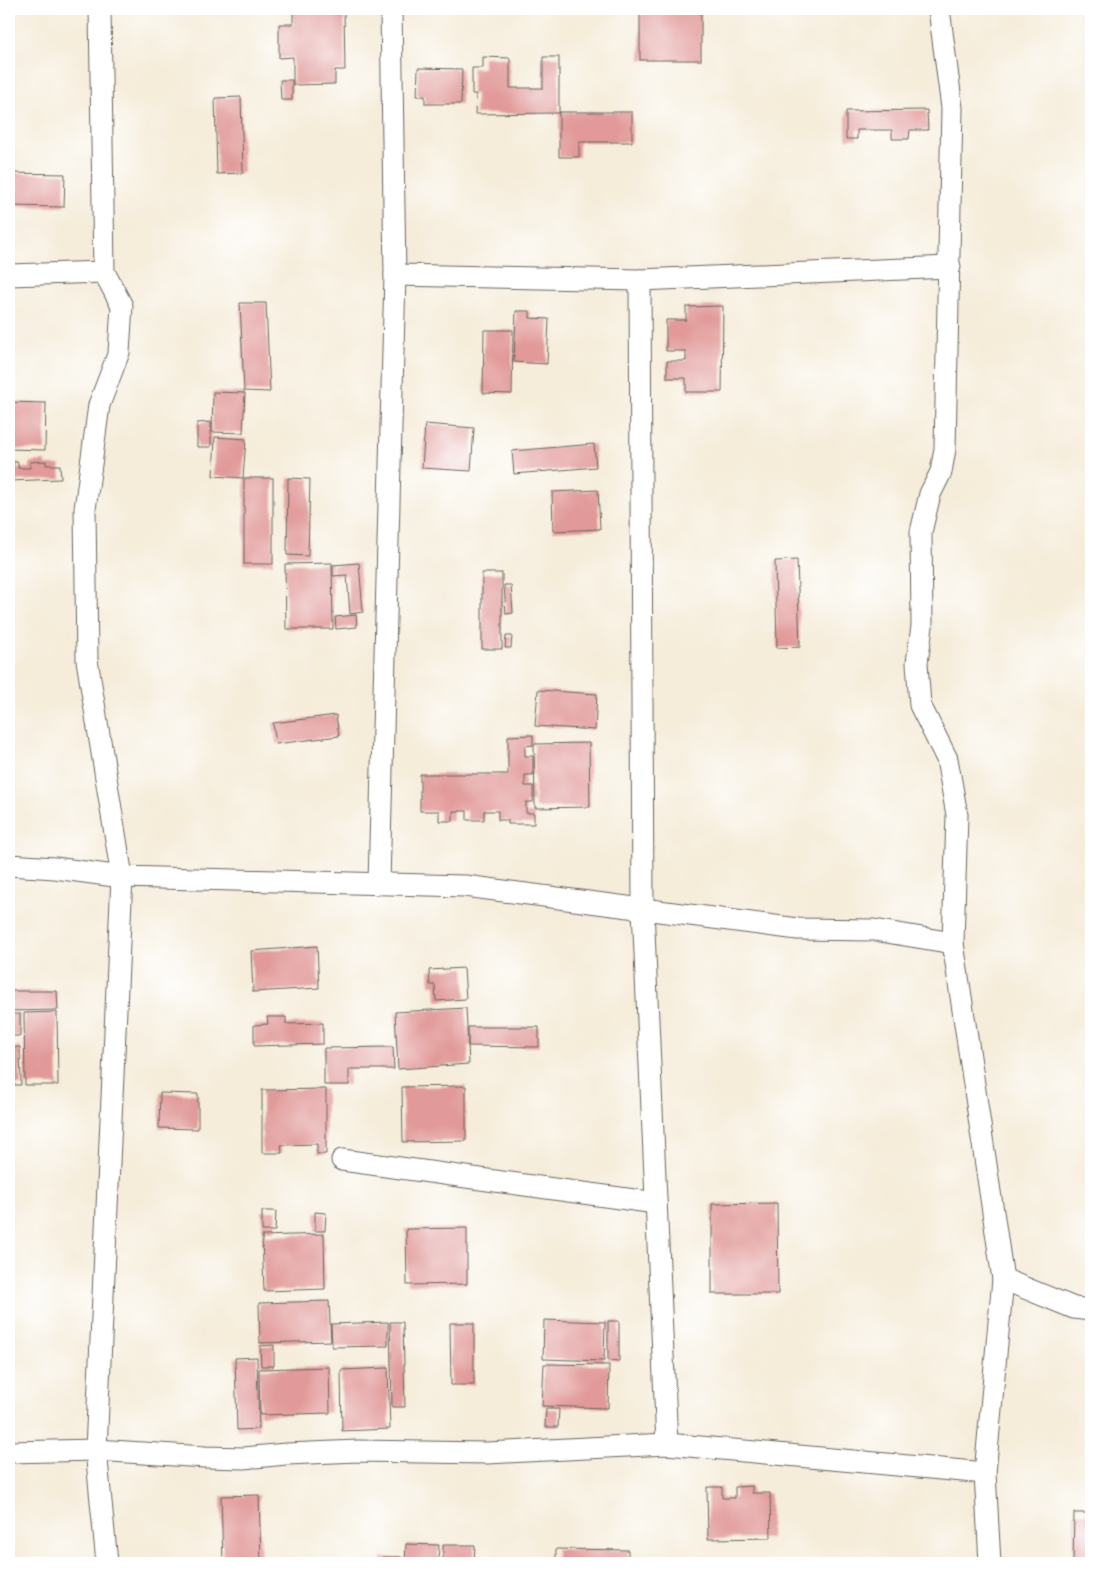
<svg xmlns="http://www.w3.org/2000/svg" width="1100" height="1572" viewBox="0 0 1100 1572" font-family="'IM FELL French Canon',serif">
  <rect width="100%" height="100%" fill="#fff"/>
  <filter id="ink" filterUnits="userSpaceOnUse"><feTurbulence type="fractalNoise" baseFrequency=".02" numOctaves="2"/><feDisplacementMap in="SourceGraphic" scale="10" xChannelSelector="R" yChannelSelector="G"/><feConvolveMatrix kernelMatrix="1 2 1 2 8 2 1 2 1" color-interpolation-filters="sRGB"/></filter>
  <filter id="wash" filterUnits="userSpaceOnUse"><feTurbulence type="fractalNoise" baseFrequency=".0096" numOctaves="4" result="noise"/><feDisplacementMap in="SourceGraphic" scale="20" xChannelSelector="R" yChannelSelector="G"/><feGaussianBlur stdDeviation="1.12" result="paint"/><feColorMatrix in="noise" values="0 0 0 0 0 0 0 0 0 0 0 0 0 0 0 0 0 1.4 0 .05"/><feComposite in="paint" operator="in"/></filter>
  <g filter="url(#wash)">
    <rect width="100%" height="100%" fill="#f5ecd9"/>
    <g id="blocks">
      <!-- building -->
      <g fill="#e19a99">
        <path d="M293,9H344L345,70H335V84L293,85V57L279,58V24H293Z"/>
        <rect x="640" y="9" width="61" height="51"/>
        <path d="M483,57L510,58V88H543V57H559V113L475,114L476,94H472V68H483Z"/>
        <path d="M418,68L462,69L461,104H425V96H417Z"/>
        <path d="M280,80H292V100H281Z"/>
        <path d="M241,97L243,173L217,174L215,98Z"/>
        <path d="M927,110L928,130H910L909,139H892V130H857V139H846V111Z"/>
        <path d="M559,112H632V142H579V157H559Z"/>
        <path d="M9,173L65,174L64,207L9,206Z"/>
        <path d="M240,303H266L270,392L244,391Z"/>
        <path d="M723,306L722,392H686V378H667V361H686V351H666V320H686V307Z"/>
        <path d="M516,311H530V318L549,319L547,364L514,362Z"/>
        <path d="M484,330H513L512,394L483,393Z"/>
        <path d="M213,392L245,393L243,433L212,432Z"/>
        <path d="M9,402L46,403L45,450L9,449Z"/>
        <path d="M211,422V447H197V423Z"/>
        <path d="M425,424L474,428L471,471L422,468Z"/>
        <path d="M215,437L246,439L243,478L213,476Z"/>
        <path d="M594,444L596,467L514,474L512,451Z"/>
        <path d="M46,461V465H60L61,479L9,481V462H18V468H30V462Z"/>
        <rect x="244" y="478" width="29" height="86"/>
        <path d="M288,478L310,479L308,556L287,555Z"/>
        <path d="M598,490L600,529L553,531L552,492Z"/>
        <path d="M797,560L800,647L777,648L775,561Z"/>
        <path d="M332,563L333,629H286L285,564Z"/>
        <path d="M359,563L363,612L350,614L347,575L333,576V565Z"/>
        <rect x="482" y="573" width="20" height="76"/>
        <path d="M504,585H511L513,613L506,614Z"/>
        <path d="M356,615L357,627L336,629L335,617Z"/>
        <path d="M506,636H512L511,648H505Z"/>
        <path d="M538,690L597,694L595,730L535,726Z"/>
        <path d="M336,715L339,736L276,744L273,723Z"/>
        <path d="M533,735V745L525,746V756H533V775H525V786H533V802H526V813H534V824H508V820H498V811H484V820H467V811H453V821H439V811H420V774H508V736Z"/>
        <path d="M589,743L590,807L535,808L534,744Z"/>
        <path d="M317,946L319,988L253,992L251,951Z"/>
        <path d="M464,968L466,999L436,1001L435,985H430L429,970Z"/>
        <path d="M9,991H57L58,1010L9,1011Z"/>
        <path d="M466,1008L469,1064L398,1069L395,1012Z"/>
        <path d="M57,1012L58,1085H25L24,1013Z"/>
        <rect x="9" y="1014" width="11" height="22"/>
        <path d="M267,1017H286V1024L323,1023V1044L254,1046V1025L268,1024Z"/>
        <path d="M468,1027H539V1047L468,1046Z"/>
        <path d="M20,1047L21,1085H9V1048Z"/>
        <path d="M393,1047L394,1069H349V1085H324V1048Z"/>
        <path d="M466,1086V1141L403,1142L402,1087Z"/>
        <path d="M326,1089V1154H317V1144L281,1145L282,1153H262V1090Z"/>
        <path d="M160,1093L198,1094V1129L159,1128Z"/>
        <path d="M777,1203L778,1294H712V1204Z"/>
        <path d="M262,1211H276L275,1231H262Z"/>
        <path d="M315,1212L326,1213L325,1231H315Z"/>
        <path d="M467,1228V1284L407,1285L406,1229Z"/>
        <path d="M324,1234L325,1289L264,1291L262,1236Z"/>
        <path d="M329,1301L331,1341L260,1343L259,1303Z"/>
        <path d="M544,1320L605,1322L604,1361L543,1359Z"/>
        <path d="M608,1321H619V1361L608,1360Z"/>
        <path d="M388,1322V1346L332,1347L331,1324Z"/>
        <path d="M390,1322H403L405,1407H392Z"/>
        <path d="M450,1323H474V1385H451Z"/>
        <path d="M274,1345V1366H261L260,1346Z"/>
        <path d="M257,1357L259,1429L237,1430L235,1358Z"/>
        <path d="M544,1364L609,1365L608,1408L542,1406Z"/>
        <path d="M329,1367L330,1413L260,1415L259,1369Z"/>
        <path d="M388,1368L390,1429L342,1431L341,1370Z"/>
        <path d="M546,1409H559L558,1427H545Z"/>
        <path d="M752,1486V1493H770L771,1538L708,1539L707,1487H722V1498H735V1487Z"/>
        <path d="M259,1495L261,1563H223L221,1496Z"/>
        <path d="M1074,1513H1091V1563H1073Z"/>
        <path d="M406,1544L439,1545L438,1563H405Z"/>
        <path d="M443,1545H475L474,1563H443Z"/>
        <path d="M556,1549L628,1550V1563H556Z"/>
        <rect x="382" y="1557" width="19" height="6"/>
      </g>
    </g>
  </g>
  <g filter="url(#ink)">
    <use href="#blocks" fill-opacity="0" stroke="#68655e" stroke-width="1"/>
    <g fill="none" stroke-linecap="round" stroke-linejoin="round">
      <defs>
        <g id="street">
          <path d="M100,9L104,272L122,306L119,352L99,405L85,509L87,660L122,877L96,1450L107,1563"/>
          <path d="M939,9L952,108L945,449L941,472L930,494L921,532L922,626L917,663L920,705L947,759L957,815L953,943"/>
          <path d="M9,275L104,272"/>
          <path d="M395,275L640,280L950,267"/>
          <path d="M640,280L643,909L667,1444"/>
          <path d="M9,865L55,868L122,877L465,886L798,929L874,930L953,943L1003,1279L985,1473L990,1563"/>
          <path d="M379,883L395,275L391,9"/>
          <path d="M342,1160L656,1203"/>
          <path d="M1003,1279L1074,1308L1091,1310"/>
          <path d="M9,1452L96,1450L205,1457L244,1458L286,1454L358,1451L487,1453L667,1444L985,1473"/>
        </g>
      </defs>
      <!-- street casing -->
      <use href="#street" stroke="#68655e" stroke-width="23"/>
      <!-- street -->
      <use href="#street" stroke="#fff" stroke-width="21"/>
    </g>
  </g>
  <!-- margin -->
  <rect width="1100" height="1572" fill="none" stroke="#fff" stroke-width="30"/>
</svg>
